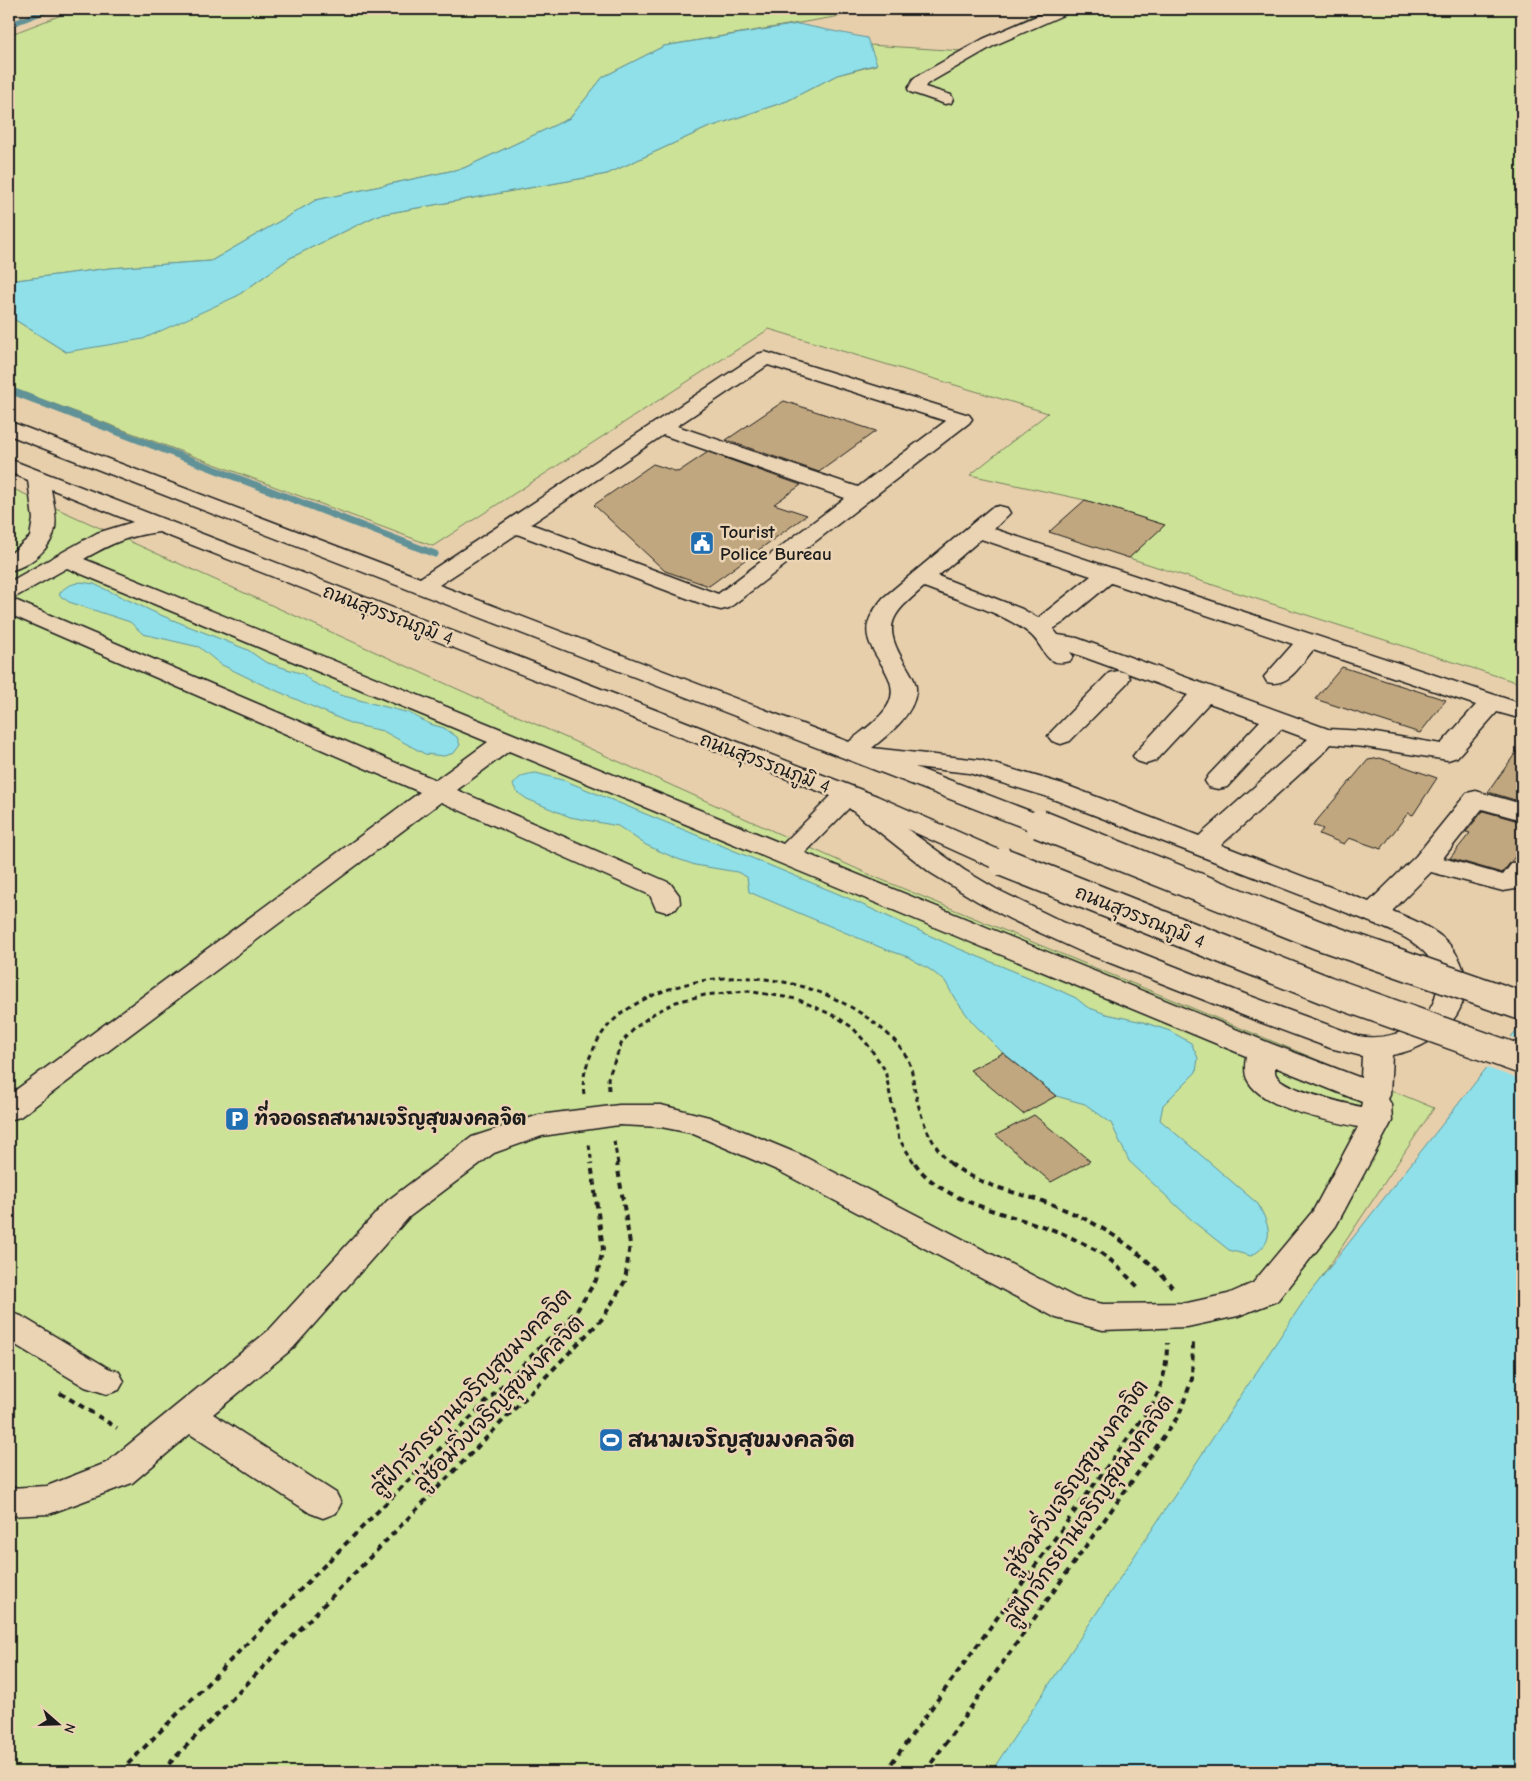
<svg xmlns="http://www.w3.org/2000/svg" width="1531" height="1781" viewBox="0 0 1531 1781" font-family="'Comic Neue','Playpen Sans Thai',sans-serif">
  <rect width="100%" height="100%" fill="#e7cfac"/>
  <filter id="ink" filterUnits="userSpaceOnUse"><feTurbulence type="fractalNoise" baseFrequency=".02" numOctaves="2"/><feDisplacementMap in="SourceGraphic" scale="10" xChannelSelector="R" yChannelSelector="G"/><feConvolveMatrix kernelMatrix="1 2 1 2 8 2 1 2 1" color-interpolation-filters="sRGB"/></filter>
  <g filter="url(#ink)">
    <!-- green -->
    <g fill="#cce297" stroke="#747f5a">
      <path d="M77,9H871L864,12L664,46L603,77L570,118L464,168L316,200L211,261L110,268L9,281V35Z"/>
      <path d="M1045,9H1522V684L1129,558L1164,525L1085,500L970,475L1048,413L769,329L433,546L9,387V316L66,352L237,296L290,258L378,215L607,174L707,128L787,101L837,75L876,65L869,45L963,51Z"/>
      <path d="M9,487L875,877L1434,1108L993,1772H9Z"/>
    </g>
    <!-- water -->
    <g fill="#8fe0e9" stroke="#619297">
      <path d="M798,24L867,38L877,64L837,75L787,101L707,128L607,174L378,215L290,258L237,296L143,339L66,352L9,316V281L110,268L211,261L316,200L464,168L570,118L603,77L664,46Z"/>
      <path d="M81,582L94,584L158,614L248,650L265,662L303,674L312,682L340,695L409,713L430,724L444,728L457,737L460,745L454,753L444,756L425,754L383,731L352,724L259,683L220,664L199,647L143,634L130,622L69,602L59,595C63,586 73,584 81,582Z"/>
      <path d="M536,773L566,781L841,895L957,948L1050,986L1076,998L1087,1007L1106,1014L1143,1022L1170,1031L1191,1043L1198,1058L1196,1072L1163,1105L1160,1120L1258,1204C1270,1227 1276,1242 1251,1256L1229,1250L1195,1223L1129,1161L1111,1123L1085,1104L1056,1096L1003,1053L973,1023L955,999L945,981L929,969L908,957L882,948L749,892L747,877L737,872L695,865L675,858L646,845L618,826L570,817L527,799L517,792L513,785C519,776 525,774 536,773Z"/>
      <path d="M1522,1023V1772H991L1307,1296Z"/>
    </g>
    <!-- pier -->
    <path fill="#e7cfac" d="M1509,1036L1522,1041V1080L1484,1067Z"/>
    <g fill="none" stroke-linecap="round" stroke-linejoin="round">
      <!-- stream-far1 -->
      <path stroke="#619297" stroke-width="5.5" d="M9,25L51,9"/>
      <!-- stream -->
      <path stroke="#619297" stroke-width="7" d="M9,390L435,554"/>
    </g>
    <!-- building -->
    <g fill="#c1a77f" stroke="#1c1c1c">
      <path d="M784,401L876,431L819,472L726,440Z"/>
      <path d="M708,452L801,485L774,504L807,515L709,586L665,571L594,505L653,464L678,472Z"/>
      <path d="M1085,500L1165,525L1129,558L1049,532Z"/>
      <path d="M1342,667L1446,700L1420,733L1315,699Z"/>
      <path d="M1522,744V802L1488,792Z"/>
      <path d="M1380,758L1437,778L1413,815L1408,813L1381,849L1349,838L1344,844L1319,834L1323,829L1313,825L1368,760Z"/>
      <path d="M1483,811L1522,822V848L1502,873L1450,858L1470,833L1466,832Z"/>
      <path d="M1003,1053L1056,1096L1023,1114L970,1070Z"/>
      <path d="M1034,1115L1090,1161L1051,1182L996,1135Z"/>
    </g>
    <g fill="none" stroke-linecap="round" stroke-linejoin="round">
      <defs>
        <g id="minor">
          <path d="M1053,9H1073L1070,12L995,45L927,84L925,87L951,95L953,99L951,103L945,104L910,92L908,89L914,78L983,39Z"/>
          <path d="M765,352L969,415L972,419L969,423L729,608L721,610L713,608L517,534L439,585L849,742C862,731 883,718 890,701C901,671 856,649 870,618C873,611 878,604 883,598L991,508L999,506L1007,508L1010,513L994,529L1522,704V719L1497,712L1457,757L1448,760L1364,747L1331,744L1322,754L1221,845L1369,902L1416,856L1467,793L1476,791L1522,804V820L1482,809L1443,858L1503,875L1512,863L1522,861V888L1503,891L1431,872L1392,911C1411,919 1433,927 1448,943C1492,993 1446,1046 1392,1055L1390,1095L1388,1099L1391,1104L1392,1121L1336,1226L1277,1301L1238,1316L1187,1327L1103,1330L1056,1318L779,1171L691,1133L661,1127L619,1125L542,1136L494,1153L409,1217L293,1348L213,1414L336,1493L341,1503L336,1513L323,1518L310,1513L190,1434L132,1483L49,1514L9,1516V1488L47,1486L106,1463L269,1330L387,1201L472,1137L539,1115L619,1105H661L709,1117L801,1155L1076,1298L1103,1304L1187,1303L1228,1294L1253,1283L1313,1211L1358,1127C1328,1120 1261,1109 1247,1079C1244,1072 1245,1063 1246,1056L509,751L457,790L670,883L679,895L680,903L676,909L666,912L656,909L650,895L441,802L20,1117L9,1120V1095L420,792L9,614V599L17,601L436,780L488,742L67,568L17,596L9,598V582L97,533L133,522L51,489C53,502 57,515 55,528C52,549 28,567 9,571V555L30,537L33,519L28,480L9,472V459L877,796L1013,856L1017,862L1013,868L1003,870L993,868L907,829L964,870L996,889L1065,923L1242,993L1358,1036C1391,1042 1433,1026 1437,988C1438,976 1434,964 1427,955C1412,937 1384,928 1363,919L1045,796L969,773L915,767L1048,818L1052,824L1048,830L1039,832L1030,830L9,435V422L16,424L420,578L758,354ZM768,365L946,421L858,487L677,426ZM663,435L845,498L718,594L531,524ZM159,532L831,796L783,844L84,559C112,543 127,536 159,532ZM981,539L1091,576L1038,618L1022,609L938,576ZM1111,583L1293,644L1264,677L1267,682C1289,688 1300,665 1313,650L1476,705L1441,744L1364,731L1328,729L1077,638L1058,635L1053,629L1064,622ZM924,587C955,599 1005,613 1030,634C1046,647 1043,668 1070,661L1073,656L1070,652L1188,695L1137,751L1133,756L1137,761L1146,764L1155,761L1209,703L1260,721L1209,775L1205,781L1209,787L1218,789L1227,787L1281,729L1308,739L1199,836L1063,784L980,760L872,748C889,734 914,715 916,691C917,683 911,674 907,667C881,625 890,616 924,587ZM849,808L931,873L977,901L1010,919L1080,951L1260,1022L1330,1048L1362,1056L1361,1078L1272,1044L805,853ZM1275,1067L1362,1102L1361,1107C1345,1103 1283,1090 1276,1075C1275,1074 1275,1069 1275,1067Z"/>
          <path d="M1118,671L1127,673L1130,678L1127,683L1070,741L1061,744L1052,741L1048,736L1052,731L1109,673Z"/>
          <path d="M9,1312L21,1316L108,1368L119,1372L124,1381L119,1390L107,1394L85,1387L9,1341Z"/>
        </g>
      </defs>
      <!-- minor casing -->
      <use href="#minor" stroke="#1c1c1c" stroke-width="3"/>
      <!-- path-far1 -->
      <g stroke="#1c1c1c" stroke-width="3" stroke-dasharray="5 4" stroke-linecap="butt">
        <path d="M609,1090L608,1078L622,1042L635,1028L653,1014L676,1002L705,995L747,991L797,999L837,1017L853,1028L868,1045L885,1070L899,1139L915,1164"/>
        <path d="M584,1094C581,1076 588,1060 596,1044C607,1022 624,1010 645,999C719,963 812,973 877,1025C890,1035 905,1049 910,1065C913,1073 913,1083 915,1091C921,1119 930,1144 951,1164"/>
        <path d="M614,1141L618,1164"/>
        <path d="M589,1145L592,1164"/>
      </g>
      <!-- path -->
      <g stroke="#1c1c1c" stroke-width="4" stroke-dasharray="6 5" stroke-linecap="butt">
        <path d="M915,1163C944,1208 1026,1215 1072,1238C1084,1244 1098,1250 1109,1259C1119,1267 1129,1278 1139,1288"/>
        <path d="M950,1163C977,1184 1010,1191 1042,1201C1090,1217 1140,1247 1172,1287"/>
        <path d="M60,1393L117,1428"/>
        <path d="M120,1772L578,1309L596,1280L603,1249L591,1163"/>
        <path d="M161,1772L603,1318L625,1281L630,1244L617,1163"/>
        <path d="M885,1772L1152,1405C1163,1385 1167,1366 1167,1343"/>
        <path d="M925,1772L1179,1415L1192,1379L1193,1342"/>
      </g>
      <!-- minor -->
      <use href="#minor" fill="#ebd4b4" fill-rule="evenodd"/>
      <defs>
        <g id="minor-bridge">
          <path d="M1039,824L1318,935L1522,1006"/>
          <path d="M1003,862L1326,990L1522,1060"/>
        </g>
      </defs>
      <!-- minor-bridge casing -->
      <use href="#minor-bridge" stroke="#1c1c1c" stroke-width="31" stroke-linecap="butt"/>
      <!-- minor-bridge -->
      <use href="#minor-bridge" stroke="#ebd4b4" stroke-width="28"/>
    </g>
  </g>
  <!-- icons -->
  <defs>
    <symbol id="civic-square" viewBox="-11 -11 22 22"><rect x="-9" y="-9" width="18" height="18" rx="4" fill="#1f6fb2" stroke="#ebd4b4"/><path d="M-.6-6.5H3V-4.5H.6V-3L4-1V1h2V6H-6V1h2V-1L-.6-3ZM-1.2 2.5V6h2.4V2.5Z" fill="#fff"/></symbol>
    <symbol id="parking-square" viewBox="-11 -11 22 22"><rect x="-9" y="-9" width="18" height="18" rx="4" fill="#1f6fb2" stroke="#ebd4b4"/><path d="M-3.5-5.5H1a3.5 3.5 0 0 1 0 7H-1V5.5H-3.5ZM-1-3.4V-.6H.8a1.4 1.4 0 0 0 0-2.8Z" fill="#fff"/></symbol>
    <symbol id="stadium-square" viewBox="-11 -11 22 22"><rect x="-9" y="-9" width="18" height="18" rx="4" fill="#1f6fb2" stroke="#ebd4b4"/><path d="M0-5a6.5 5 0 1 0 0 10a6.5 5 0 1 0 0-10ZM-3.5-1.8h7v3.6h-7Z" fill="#fff"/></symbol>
  </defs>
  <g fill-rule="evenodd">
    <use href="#civic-square" x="688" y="529" width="28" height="28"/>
    <use href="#parking-square" x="223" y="1105" width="28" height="28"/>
    <use href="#stadium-square" x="597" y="1426" width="28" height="28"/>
  </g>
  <g text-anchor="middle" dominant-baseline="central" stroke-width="5" stroke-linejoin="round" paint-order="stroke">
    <!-- poi labels -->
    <g font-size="19" font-weight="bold" fill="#1c1c1c" stroke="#ebd4b4" text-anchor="start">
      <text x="720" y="532">Tourist<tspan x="720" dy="22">Police Bureau</tspan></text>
      <text x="254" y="1119">ที่จอดรถสนามเจริญสุขมงคลจิต</text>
    </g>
    <!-- street labels -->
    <g font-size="19" fill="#1c1c1c" stroke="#ebd4b4">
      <text transform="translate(388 615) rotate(21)">ถนนสุวรรณภูมิ 4</text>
      <text transform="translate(765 763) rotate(21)">ถนนสุวรรณภูมิ 4</text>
      <text transform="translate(1140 917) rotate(22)">ถนนสุวรรณภูมิ 4</text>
    </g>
    <!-- near-street labels -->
    <g font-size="22" fill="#1c1c1c" stroke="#ebd4b4">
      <text transform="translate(471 1392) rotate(-46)">ลู่ฝึกจักรยานเจริญสุขมงคลจิต</text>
      <text transform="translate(499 1403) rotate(-46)">ลู่ซ้อมวิ่งเจริญสุขมงคลจิต</text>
      <text transform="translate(1076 1478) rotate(-55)">ลู่ซ้อมวิ่งเจริญสุขมงคลจิต</text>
      <text transform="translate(1089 1511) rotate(-55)">ลู่ฝึกจักรยานเจริญสุขมงคลจิต</text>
    </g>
    <!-- near-poi labels -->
    <g font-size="22" font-weight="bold" fill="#1c1c1c" stroke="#ebd4b4" text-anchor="start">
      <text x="628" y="1440">สนามเจริญสุขมงคลจิต</text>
    </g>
  </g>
  <!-- margin -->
  <rect width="1531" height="1781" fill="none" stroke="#ebd4b4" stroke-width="30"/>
  <rect x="15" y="15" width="1501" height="1751" fill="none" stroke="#1c1c1c" stroke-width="2" filter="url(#ink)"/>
  <!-- north arrow -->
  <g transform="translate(58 1724) rotate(110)" stroke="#ebd4b4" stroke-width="4" paint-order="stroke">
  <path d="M0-4L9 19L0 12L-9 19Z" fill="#1c1c1c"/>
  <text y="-8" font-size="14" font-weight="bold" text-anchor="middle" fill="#1c1c1c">N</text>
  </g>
</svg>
